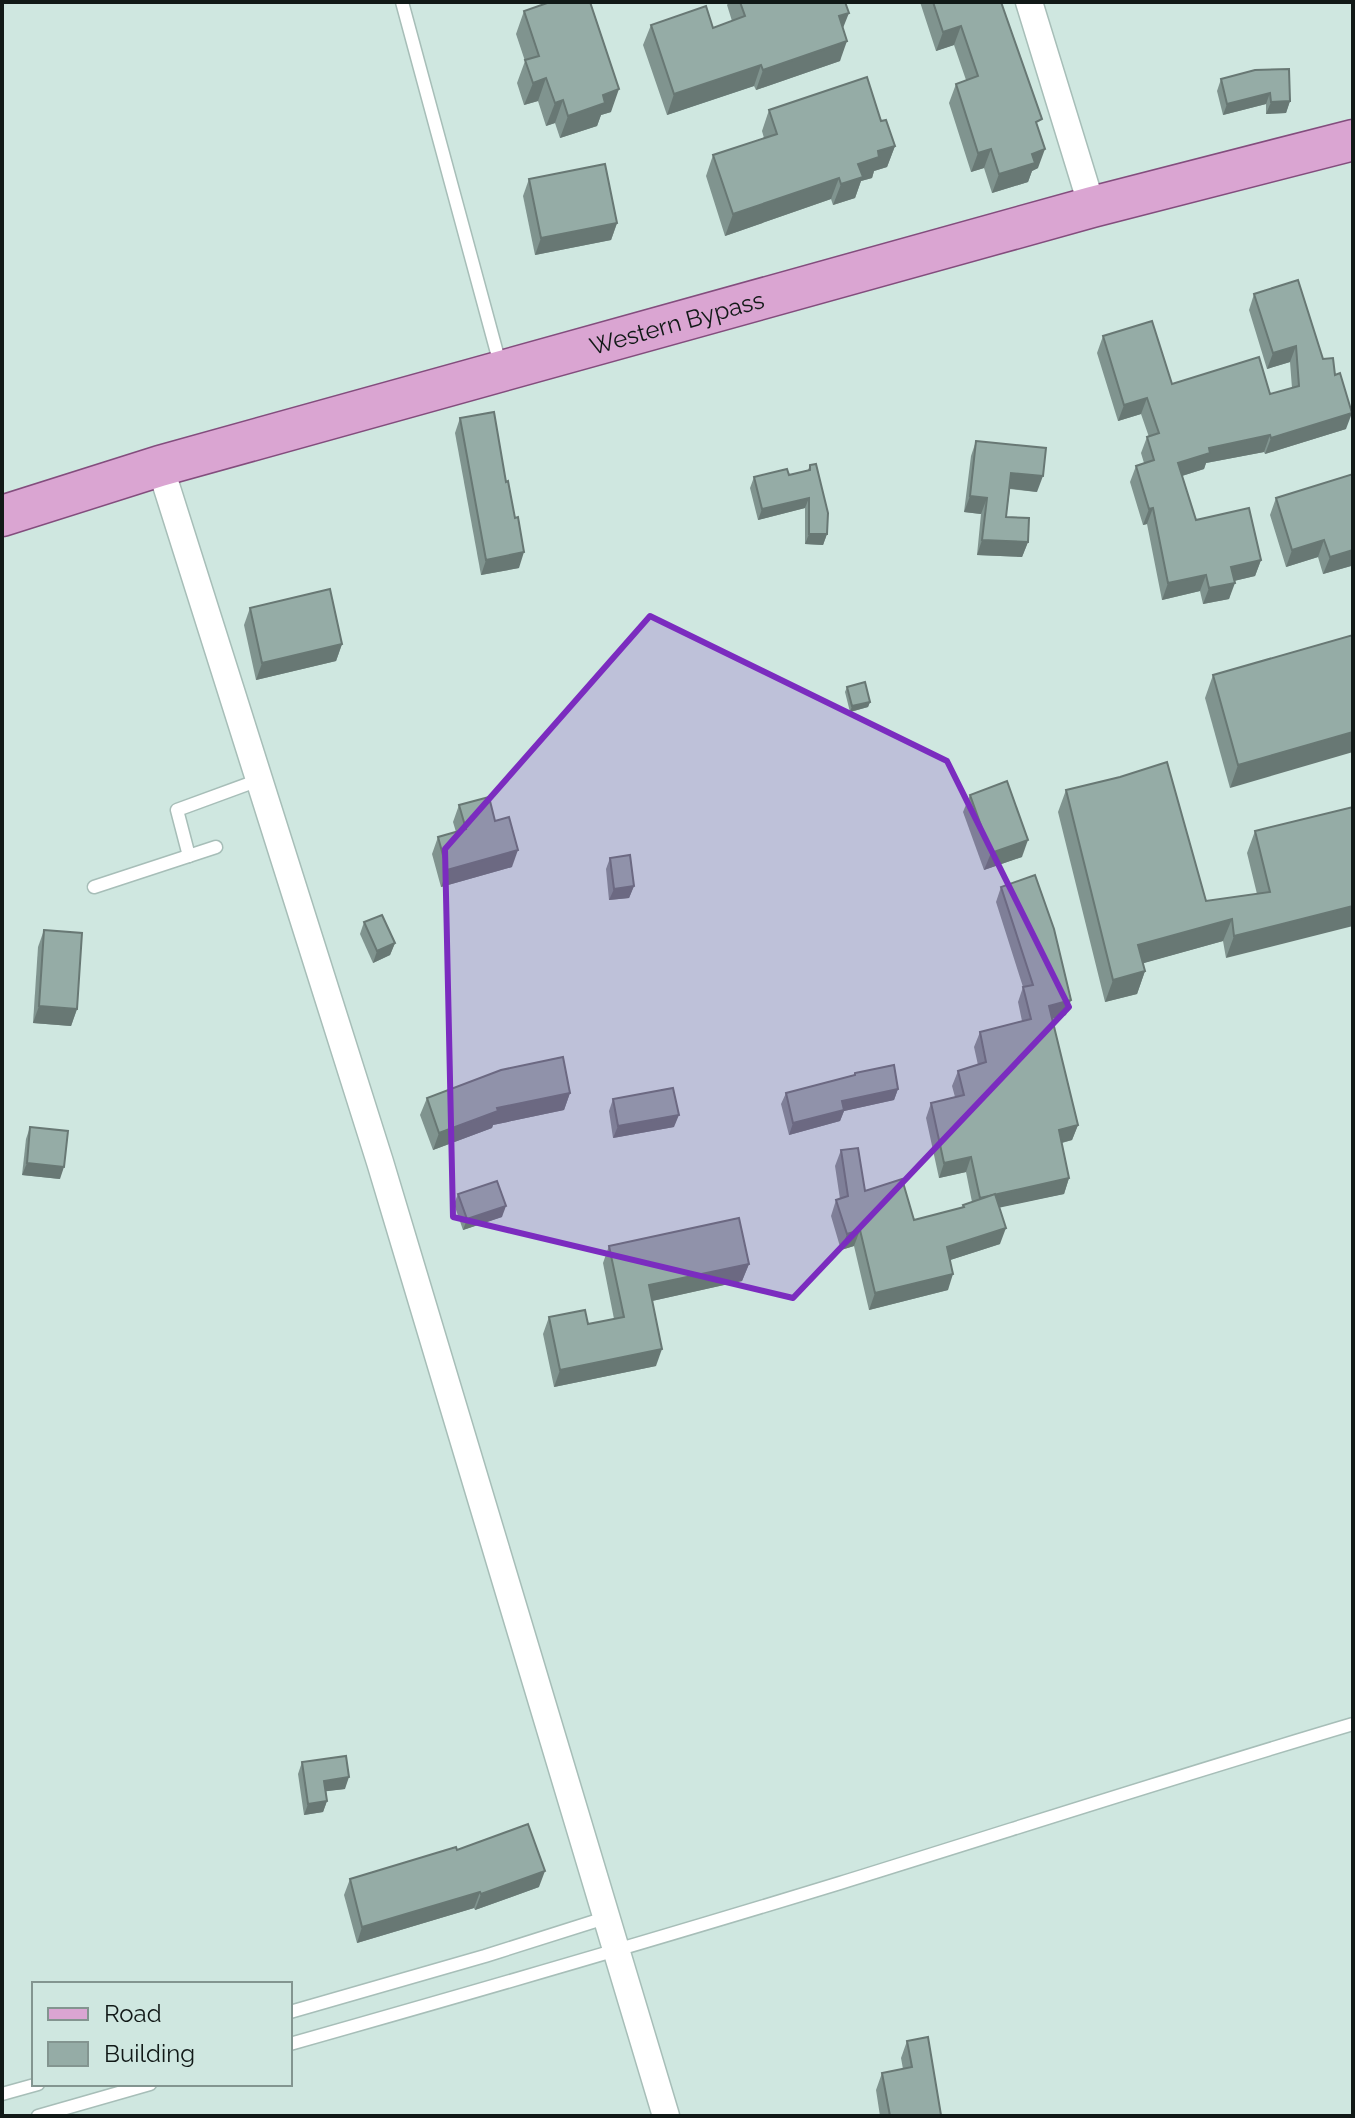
<svg xmlns="http://www.w3.org/2000/svg" width="1355" height="2118" viewBox="0 0 1355 2118" font-family="Raleway,sans-serif">
  <rect width="100%" height="100%" fill="#cfe7e0"/>
  <g fill="none" stroke-linecap="round" stroke-linejoin="round">
    <defs>
      <g id="service">
        <path d="M402,2L500,364"/>
        <path d="M189,856L177,810L259,780"/>
        <path d="M94,887L216,847"/>
        <path d="M290,2012L485,1956L605,1918"/>
        <path d="M290,2044C474,1992 657,1939 840,1883C1011,1830 1181,1775 1353,1724"/>
        <path d="M2,2094L38,2084"/>
        <path d="M38,2116L150,2084"/>
      </g>
      <g id="minor">
        <path d="M1029,2L1092,207"/>
        <path d="M160,466L380,1162L666,2116"/>
      </g>
      <g id="primary">
        <path id="s1" d="M2,516L160,466L1092,207L1353,140"/>
      </g>
    </defs>
    <!-- service casing -->
    <use href="#service" stroke="#a7beb8" stroke-width="15"/>
    <!-- minor casing -->
    <use href="#minor" stroke="#a7beb8" stroke-width="29"/>
    <!-- primary casing -->
    <use href="#primary" stroke="#834d7d" stroke-width="43"/>
    <!-- service -->
    <use href="#service" stroke="#fff" stroke-width="12"/>
    <!-- minor -->
    <use href="#minor" stroke="#fff" stroke-width="26"/>
    <!-- primary -->
    <use href="#primary" stroke="#daa5d2" stroke-width="40"/>
  </g>
  <!-- wall -->
  <g fill="#80948f">
    <path d="M729,2H845L840,61L756,90L754,86L667,115L643,45L651,25L713,28L732,21L727,5Z"/>
    <path d="M920,2H1001L1038,129V168L1032,171L1028,182L992,193L984,168L971,172L949,103L956,84L966,80L954,45L936,51Z"/>
    <path d="M524,11L611,112L601,115L597,126L560,138L555,123L546,126L538,101L524,105L517,83L525,61L516,34Z"/>
    <path d="M1289,69L1290,101L1286,113L1266,114V104L1223,115L1217,91L1221,79Z"/>
    <path d="M769,110L881,121L895,146L887,167L874,171L872,178L861,181L855,198L833,205L831,199L725,236L706,176L713,155L764,138L762,131Z"/>
    <path d="M529,179L617,223L611,240L535,255L523,196Z"/>
    <path d="M1254,294L1323,359L1335,375L1346,429L1265,454L1264,452L1206,463L1204,469L1182,476L1196,520L1261,560L1255,576L1234,581L1229,599L1203,604L1200,591L1162,600L1147,524L1143,525L1130,482L1136,466L1144,463L1141,453L1147,437H1149L1141,414L1118,421L1097,353L1103,336L1172,384L1270,394L1292,388L1290,362L1267,369L1249,310Z"/>
    <path d="M460,418L519,568L481,575L455,433Z"/>
    <path d="M976,441L1037,492L1010,489L1006,517L1028,542L1022,557L977,555L981,514L964,512L971,456Z"/>
    <path d="M810,465L827,534L823,545L805,544V508L758,520L750,488L754,477L789,475L808,470Z"/>
    <path d="M1353,474V561L1351,566L1323,574L1318,557L1286,567L1270,515L1276,498Z"/>
    <path d="M250,608L342,644L336,661L256,680L244,625Z"/>
    <path d="M1353,635L1230,788L1205,698L1213,675Z"/>
    <path d="M847,687L870,702L868,707L850,712L845,692Z"/>
    <path d="M1066,790L1206,901L1257,894L1247,853L1255,831L1353,807L1226,958L1223,941L1143,963L1145,971L1137,994L1105,1002L1058,812Z"/>
    <path d="M970,795L1022,857L984,870L963,812Z"/>
    <path d="M459,805L512,867L441,887L432,854L438,837L456,832L453,822Z"/>
    <path d="M610,858L634,886L629,898L609,900L606,869Z"/>
    <path d="M1001,887L1066,1015L1052,1019L1078,1125L1072,1140L1062,1143L1069,1178L1064,1194L999,1207L1000,1244L950,1260L948,1290L869,1310L854,1246L841,1250L831,1216L836,1200L840,1199L835,1166L841,1150L865,1191L914,1220L962,1208L963,1205L972,1202L966,1172L939,1178L926,1118L931,1103L955,1097L952,1086L958,1071L978,1065L974,1047L980,1032L1022,1021L1018,1002L1023,987L996,902Z"/>
    <path d="M364,922L395,943L390,955L373,963L360,934Z"/>
    <path d="M44,930L77,1009L71,1026L33,1023L38,947Z"/>
    <path d="M855,1073L898,1089L894,1100L844,1111L840,1121L789,1135L781,1104L786,1093L854,1076Z"/>
    <path d="M570,1093L564,1110L493,1125L492,1128L433,1150L420,1115L427,1098Z"/>
    <path d="M613,1099L674,1127L613,1138L609,1111Z"/>
    <path d="M30,1127L60,1179L22,1175L26,1139Z"/>
    <path d="M458,1194L502,1217L463,1230L454,1204Z"/>
    <path d="M609,1246L749,1264L742,1281L652,1301L656,1366L554,1387L543,1334L549,1317L588,1324L614,1319L603,1263Z"/>
    <path d="M302,1762L345,1789L326,1791L327,1801L323,1812L304,1815L298,1774Z"/>
    <path d="M457,1850L539,1887L475,1910L474,1908L357,1943L344,1895L350,1879Z"/>
    <path d="M928,2037L941,2116H880L876,2090L882,2073L903,2069L901,2058L907,2041Z"/>
  </g>
  <!-- shaded-wall -->
  <g fill="#687874">
    <path d="M849,13L841,33L839,16Z"/>
    <path d="M961,26L954,45L936,51L943,32Z"/>
    <path d="M847,41L840,61L756,90L763,70Z"/>
    <path d="M761,65L754,86L667,115L674,94Z"/>
    <path d="M546,78L538,101L524,105L533,83Z"/>
    <path d="M619,89L611,112L601,115L597,126L560,138L568,116L603,95Z"/>
    <path d="M1270,93L1266,104L1223,115L1227,104Z"/>
    <path d="M563,100L555,123L546,126L555,103Z"/>
    <path d="M1290,101L1286,113L1266,114L1271,102Z"/>
    <path d="M895,146L887,167L874,171L872,178L861,181L855,198L833,205L841,184L858,164L878,151Z"/>
    <path d="M991,149L984,168L971,172L978,153Z"/>
    <path d="M1045,149L1038,168L1032,171L1028,182L992,193L999,174L1032,154Z"/>
    <path d="M839,178L831,199L725,236L733,214Z"/>
    <path d="M617,223L611,240L535,255L541,238Z"/>
    <path d="M1296,346L1290,362L1267,369L1273,353Z"/>
    <path d="M1147,398L1141,414L1118,421L1124,405Z"/>
    <path d="M1352,413L1346,429L1265,454L1271,438Z"/>
    <path d="M1270,435L1264,452L1206,463L1204,469L1172,479L1178,463L1209,448Z"/>
    <path d="M1011,473L1043,476L1037,492L1006,488Z"/>
    <path d="M970,496L987,498L981,514L964,512Z"/>
    <path d="M809,498L805,508L758,520L762,509Z"/>
    <path d="M1153,508L1147,524L1143,525L1149,509Z"/>
    <path d="M809,534H827L823,545L805,544Z"/>
    <path d="M982,540L1028,542L1022,557L977,555Z"/>
    <path d="M1324,540L1318,557L1286,567L1292,550Z"/>
    <path d="M1353,550V561L1351,566L1323,574L1330,557Z"/>
    <path d="M524,552L519,568L481,575L486,560Z"/>
    <path d="M1261,560L1255,576L1225,583L1231,567Z"/>
    <path d="M1206,575L1200,591L1162,600L1168,583Z"/>
    <path d="M1235,583L1229,599L1203,604L1209,588Z"/>
    <path d="M342,644L336,661L256,680L262,663Z"/>
    <path d="M870,702L868,707L850,712L852,706Z"/>
    <path d="M1353,732V752L1230,788L1238,765Z"/>
    <path d="M1028,840L1022,857L984,870L991,853Z"/>
    <path d="M518,850L512,867L441,887L447,870Z"/>
    <path d="M634,886L629,898L609,900L614,889Z"/>
    <path d="M1353,906V926L1226,958L1234,936Z"/>
    <path d="M1232,919L1223,941L1130,967L1138,945Z"/>
    <path d="M395,943L390,955L373,963L377,951Z"/>
    <path d="M1145,971L1137,994L1105,1002L1113,980Z"/>
    <path d="M1071,1000L1066,1015L1044,1021L1049,1006Z"/>
    <path d="M39,1006L77,1009L71,1026L33,1023Z"/>
    <path d="M898,1089L894,1100L844,1111L840,1121L789,1135L793,1123L842,1101Z"/>
    <path d="M570,1093L564,1110L493,1125L492,1128L433,1150L439,1133L497,1108Z"/>
    <path d="M679,1115L674,1127L613,1138L618,1126Z"/>
    <path d="M1078,1125L1072,1140L1053,1145L1059,1130Z"/>
    <path d="M971,1157L966,1172L939,1178L944,1163Z"/>
    <path d="M27,1163L64,1167L60,1179L22,1175Z"/>
    <path d="M1069,1178L1064,1194L974,1213L980,1198Z"/>
    <path d="M506,1206L502,1217L463,1230L467,1219Z"/>
    <path d="M1006,1228L1000,1244L941,1263L947,1247Z"/>
    <path d="M860,1230L854,1246L841,1250L847,1234Z"/>
    <path d="M749,1264L742,1281L643,1303L649,1285Z"/>
    <path d="M953,1274L948,1290L869,1310L875,1293Z"/>
    <path d="M662,1349L656,1366L554,1387L560,1370Z"/>
    <path d="M349,1777L345,1789L320,1792L324,1781Z"/>
    <path d="M327,1801L323,1812L304,1815L308,1804Z"/>
    <path d="M545,1871L539,1887L475,1910L481,1894Z"/>
    <path d="M480,1892L474,1908L357,1943L362,1927Z"/>
  </g>
  <!-- building -->
  <g fill="#95aca6" stroke="#687874" stroke-width="2">
    <path d="M550,2H590L619,89L603,95L605,103L568,116L563,100L555,103L546,78L533,83L525,60L539,56L524,11Z"/>
    <path d="M740,2H845L849,13L839,16L847,41L763,70L761,65L674,94L651,25L706,6L713,28L745,16Z"/>
    <path d="M933,2H1001L1042,119L1036,122L1045,149L1032,154L1035,163L999,174L991,149L978,153L956,84L978,76L961,26L943,32Z"/>
    <path d="M1289,69L1290,101L1271,102L1270,93L1227,104L1221,79L1255,70Z"/>
    <path d="M867,77L881,121L886,120L895,146L878,151L879,157L858,164L863,177L841,184L839,178L733,214L713,155L777,134L769,110Z"/>
    <path d="M605,164L617,223L541,238L529,179Z"/>
    <path d="M1298,280L1323,359L1333,358L1335,375L1340,373L1352,413L1271,438L1270,435L1209,448L1210,453L1178,463L1196,520L1249,508L1261,560L1231,567L1235,583L1209,588L1206,575L1168,583L1153,508L1149,509L1136,466L1154,460L1147,437L1159,433L1147,398L1124,405L1103,336L1152,321L1172,384L1259,357L1270,394L1299,386L1296,346L1273,353L1254,294Z"/>
    <path d="M494,412L506,482L508,481L515,518L518,517L524,552L486,560L460,418Z"/>
    <path d="M976,441L1046,448L1043,476L1011,473L1006,517L1029,518L1028,542L982,540L987,498L970,496Z"/>
    <path d="M816,464L828,513L827,534H809V498L762,509L754,477L787,469L789,475L810,470V465Z"/>
    <path d="M1353,474V530L1352,531L1353,550L1330,557L1324,540L1292,550L1276,498Z"/>
    <path d="M330,589L342,644L262,663L250,608Z"/>
    <path d="M1353,635V732L1238,765L1213,675Z"/>
    <path d="M865,682L870,702L852,706L847,687Z"/>
    <path d="M1167,762L1206,901L1270,892L1255,831L1353,807V906L1234,936L1232,919L1138,945L1145,971L1113,980L1066,790L1120,777Z"/>
    <path d="M1007,781L1028,840L991,853L970,795Z"/>
    <path d="M489,797L495,821L509,817L518,850L447,870L438,837L466,829L459,805Z"/>
    <path d="M630,855L634,886L614,889L610,858Z"/>
    <path d="M1035,875L1054,929L1071,1000L1049,1006L1078,1125L1059,1130L1069,1178L980,1198L971,1157L944,1163L931,1103L964,1095L958,1071L986,1062L980,1032L1031,1019L1023,987L1033,985L1001,887Z"/>
    <path d="M382,915L395,943L377,951L364,922Z"/>
    <path d="M44,930L82,933L77,1009L39,1006Z"/>
    <path d="M563,1057L570,1093L497,1108L498,1111L439,1133L427,1098L501,1070Z"/>
    <path d="M894,1065L898,1089L842,1101L844,1110L793,1123L786,1093L855,1075V1073Z"/>
    <path d="M673,1088L679,1115L618,1126L613,1099Z"/>
    <path d="M30,1127L68,1131L64,1167L27,1163Z"/>
    <path d="M858,1148L865,1191L902,1179L914,1220L964,1207L963,1205L995,1194L1006,1228L947,1247L953,1274L875,1293L860,1230L847,1234L836,1200L848,1196L841,1150Z"/>
    <path d="M497,1181L506,1206L467,1219L458,1194Z"/>
    <path d="M739,1218L749,1264L649,1285L662,1349L560,1370L549,1317L585,1310L588,1324L624,1317L609,1246Z"/>
    <path d="M346,1756L349,1777L324,1781L327,1801L308,1804L302,1762Z"/>
    <path d="M528,1824L545,1871L481,1894L480,1892L362,1927L350,1879L456,1847L457,1850Z"/>
    <path d="M928,2037L941,2115L890,2116L882,2073L912,2067L907,2041Z"/>
  </g>
  <!-- marked area -->
  <path fill="#7b2cbf" fill-opacity="0.2" stroke="#7b2cbf" stroke-width="6" stroke-linejoin="round" d="M650,616L947,761L1069,1007L793,1298L453,1217L445,849Z"/>
  <g text-anchor="middle" dominant-baseline="central" stroke-width="6" stroke-linejoin="round" paint-order="stroke">
    <!-- street labels -->
    <g font-size="24" fill="#111917" stroke="#cfe7e0">
      <text stroke="none"><textPath href="#s1" startOffset="702">Western Bypass</textPath></text>
    </g>
  </g>
  <!-- border -->
  <rect width="1355" height="2118" fill="none" stroke="#111917" stroke-width="8"/>
  <!-- legend -->
  <rect x="32" y="1982" width="260" height="104" fill="#cfe7e0" stroke="#839590" stroke-width="2"/>
  <rect x="48" y="2008" width="40" height="12" fill="#daa5d2" stroke="#839590" stroke-width="2"/>
  <text x="104" y="2022" font-size="24" fill="#111917">Road</text>
  <rect x="48" y="2042" width="40" height="24" fill="#95aca6" stroke="#839590" stroke-width="2"/>
  <text x="104" y="2062" font-size="24" fill="#111917">Building</text>
</svg>
